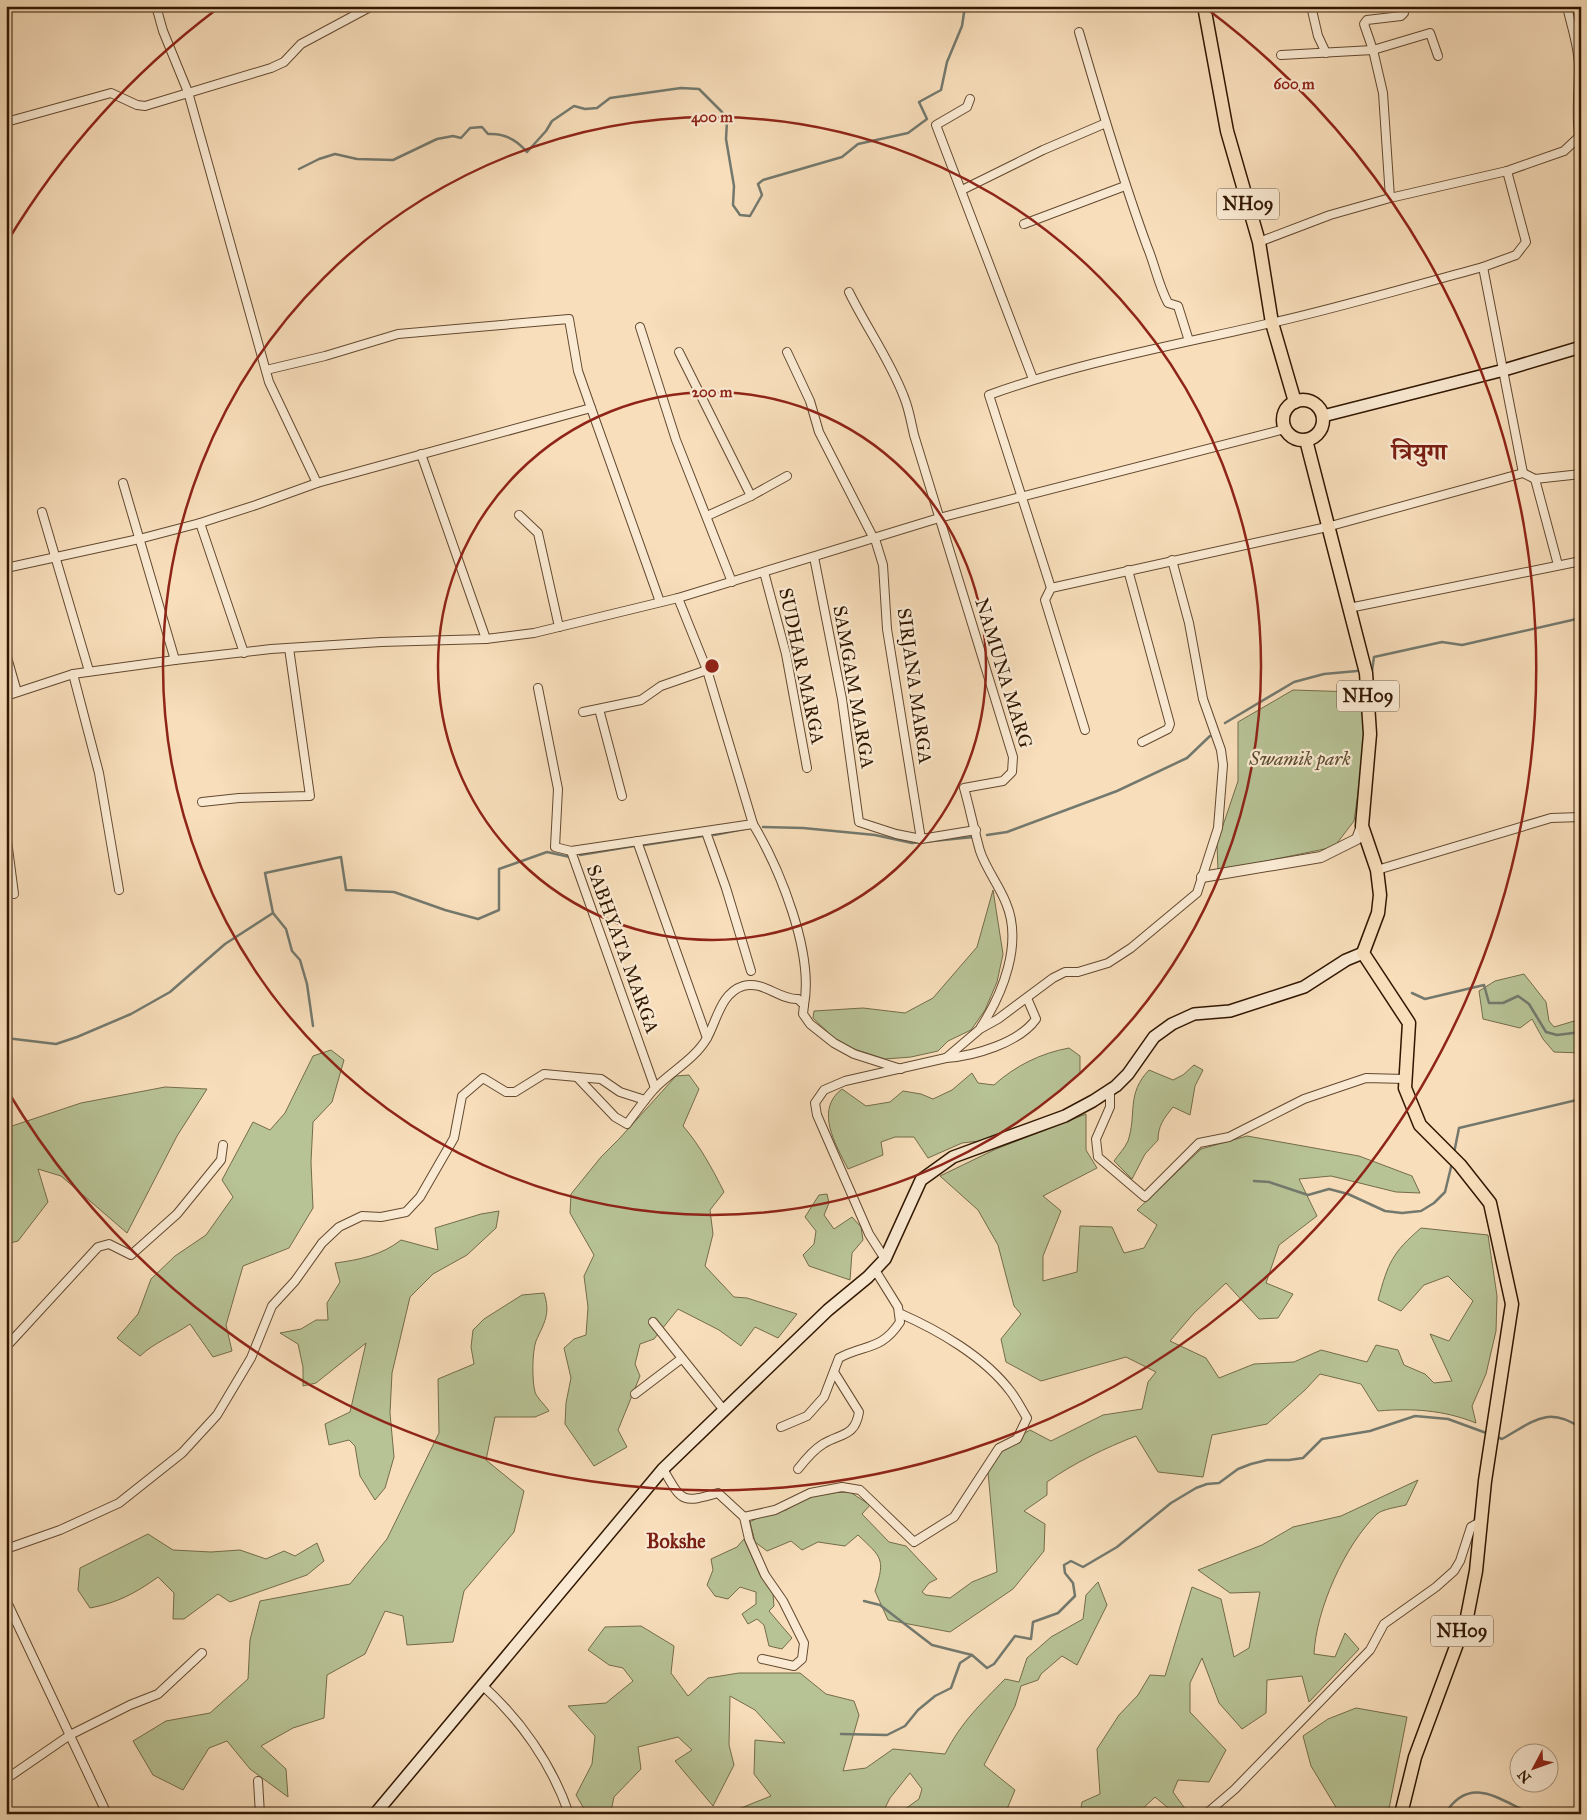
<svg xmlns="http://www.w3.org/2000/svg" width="1587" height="1820" viewBox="0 0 1587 1820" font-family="'IM FELL Great Primer','Noto Serif Devanagari',serif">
  <rect width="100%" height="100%" fill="#f8debb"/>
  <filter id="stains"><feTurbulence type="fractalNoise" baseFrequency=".004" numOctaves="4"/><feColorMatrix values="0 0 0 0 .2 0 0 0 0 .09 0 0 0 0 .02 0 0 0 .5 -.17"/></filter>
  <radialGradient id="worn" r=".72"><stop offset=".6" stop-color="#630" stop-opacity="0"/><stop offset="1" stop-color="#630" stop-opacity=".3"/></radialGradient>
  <!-- green -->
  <g fill="#b7c295" stroke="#746c4a">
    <path d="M1293,690L1355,692L1367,730L1354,821L1334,847L1218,871L1217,843L1238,781V722Z"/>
    <path d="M993,890L1003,954L997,982L985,1010L971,1030L948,1041L938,1051L911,1057L885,1059L851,1048L834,1038L813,1018L814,1011L863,1008L905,1013L933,998L977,947Z"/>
    <path d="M1524,974L1546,1002L1549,1021L1554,1027L1581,1019V1053L1554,1052L1543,1039L1532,1019L1520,1028L1483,1019L1479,991L1495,981Z"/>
    <path d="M1069,1048L1080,1056V1074L1034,1111L1002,1133L988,1140L962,1143L928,1158L914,1137H895L881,1142L883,1155L848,1169C836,1145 814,1110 842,1089L866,1106L890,1102L903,1091L921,1094L933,1099L952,1090L972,1073L978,1083L994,1085C1015,1066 1041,1053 1069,1048Z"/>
    <path d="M331,1050L344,1060L332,1102L313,1122L311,1162L313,1208L289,1248L243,1266L226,1325L232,1351L213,1357L190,1324C173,1336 155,1342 140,1356L117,1338L138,1314L151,1279L175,1256L206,1235L233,1197L222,1180L253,1122L270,1130L285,1113L313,1056Z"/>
    <path d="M1194,1065L1203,1070L1195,1086L1190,1115L1173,1107C1164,1118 1158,1126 1158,1140L1145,1154L1132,1179L1114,1161C1118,1155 1125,1148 1128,1141C1137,1114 1126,1094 1149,1070L1173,1080L1183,1075Z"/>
    <path d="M689,1075L699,1089L683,1126C699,1144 713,1170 724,1192L710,1210L713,1234L705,1266L734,1297L747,1298L797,1314L778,1338L755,1327L741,1346L719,1330L678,1309L654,1339L640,1344L635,1364L640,1376L618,1430L627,1447L594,1466L565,1424L566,1403L571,1378L564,1348L574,1339L586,1335L588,1307L584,1276L594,1255L570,1213L571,1194L601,1157L619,1139L676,1076Z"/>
    <path d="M165,1087L207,1089L177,1136L127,1233L61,1176L38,1169L48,1202L18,1241L6,1244V1128L81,1103Z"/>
    <path d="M1086,1114V1150L1097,1168L1043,1196L1061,1211L1043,1256V1281L1077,1272L1080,1226L1112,1227L1124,1253L1144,1248L1157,1225L1137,1210L1201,1149L1247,1136L1359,1156L1412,1176L1420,1193L1396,1192L1331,1176L1299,1179L1317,1216L1279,1245L1266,1283L1293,1294L1278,1318L1259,1319L1226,1283L1194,1313L1170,1341L1206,1358L1219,1378L1254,1364L1294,1362L1321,1350L1367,1362L1376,1345L1398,1350L1404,1365L1425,1374L1434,1383L1452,1381L1430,1334L1449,1341L1473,1301L1448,1276L1424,1285L1401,1311L1378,1300C1388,1263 1392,1253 1421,1228L1488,1235L1497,1296L1496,1331L1486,1374L1472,1406L1476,1423C1444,1410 1412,1408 1378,1411L1361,1384L1320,1374L1305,1390L1267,1424L1212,1435L1203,1477L1158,1472L1136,1436C1105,1448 1074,1463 1047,1482V1495L1024,1511L1045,1524L1044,1551L1013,1589L950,1632L888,1620L875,1591C886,1558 881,1557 858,1535L845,1546L818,1542L802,1550L791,1541L767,1551L755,1542L750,1522L763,1515L786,1510L807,1497L826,1493L850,1492L870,1505L862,1514L889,1542L906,1546L937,1579L929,1583L922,1592L926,1595L950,1598L972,1582L997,1572L988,1472L1002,1447L1030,1430L1051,1441L1103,1415L1142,1409L1148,1382L1156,1372L1126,1357L1041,1381L1006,1362L1001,1339L1021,1314L1014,1306L998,1245L978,1210L940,1176L996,1149Z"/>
    <path d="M827,1194L829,1203L824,1215L834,1229L852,1217L861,1227L863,1240L852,1253L850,1280L809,1266L803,1255L814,1244L816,1231L805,1217L819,1195Z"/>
    <path d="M499,1211L496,1228L467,1255L433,1274L410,1297L392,1373L390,1413L394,1457L385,1488L375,1500L360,1476L355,1446L349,1440L329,1445L325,1424L350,1412L366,1343L316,1383L303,1386V1367L298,1344L280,1333L301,1329L316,1320H328L327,1303L340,1282L335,1263C359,1260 382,1255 401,1240L438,1250L435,1228L481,1214Z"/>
    <path d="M544,1293C551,1314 544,1323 536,1341C532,1352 532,1381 535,1392C537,1398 545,1405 549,1411L535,1417H495L486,1460L524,1491L514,1532L464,1591L453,1642L407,1645L403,1616L385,1611L365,1654L327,1675L324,1718L293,1728L261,1746L286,1769L288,1797L250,1769L227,1741L209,1748L183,1790L153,1775L133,1741L166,1721L210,1713L248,1679L250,1640L260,1601L350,1584L387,1539L439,1433L438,1379L474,1364L471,1347L473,1330L484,1319L522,1295Z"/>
    <path d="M1418,1480L1406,1505C1398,1507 1383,1509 1377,1514C1345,1545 1316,1609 1314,1654L1335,1657L1345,1633L1359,1649L1309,1702L1302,1676L1267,1680L1266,1713L1242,1729L1219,1703L1202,1658L1190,1683V1712L1226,1750L1209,1782L1178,1780L1173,1792L1186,1810L1173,1812L1155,1797L1137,1814H1080L1082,1802L1100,1794L1097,1749L1119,1715L1138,1695L1150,1675L1165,1676L1192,1587L1221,1599L1234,1657L1249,1648L1260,1592L1230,1593L1198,1570L1262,1545L1293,1527L1341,1516Z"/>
    <path d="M148,1534L173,1550L211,1552L240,1550L266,1559L284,1551L295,1556L317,1543L324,1561L307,1575L230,1602L218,1594L184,1619H173L174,1593L158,1577C136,1593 117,1603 90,1608L78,1590L80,1568Z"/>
    <path d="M744,1539L761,1577L773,1594L774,1606L769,1611L792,1638L782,1649L769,1646L764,1625L757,1619L748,1624L742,1614L756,1604V1592L740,1587L728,1599L715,1596L707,1585L713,1570L711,1559L737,1547Z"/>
    <path d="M1098,1582L1107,1605L1077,1665L1062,1656L1041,1674L1038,1680L1021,1686L1015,1706L984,1765L1015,1790L1005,1814H907L905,1809L919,1799L922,1789L910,1773L890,1798L882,1814H726L771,1796L754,1774L755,1740L785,1743L755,1710L730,1696L729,1745L734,1765L713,1806L675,1761L692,1750L678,1737L638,1747L641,1769L614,1797L611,1811L587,1814L576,1795L592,1764L595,1736L568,1706L606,1703L633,1681L623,1668L609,1665L588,1650L605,1627L641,1626L674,1646L671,1673L688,1696L708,1678L739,1673H800L826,1694L854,1701L859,1715L843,1771L866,1768L893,1749L945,1754C962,1721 980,1705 1005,1679L1019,1682L1027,1658L1051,1637L1083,1619L1086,1595Z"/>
    <path d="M1356,1708L1407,1717L1388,1814H1340L1311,1766L1303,1736L1328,1719Z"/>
  </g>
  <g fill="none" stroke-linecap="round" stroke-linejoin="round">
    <!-- stream -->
    <g stroke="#73796e" stroke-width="2.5">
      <path d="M299,169L319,159L335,154L357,159L393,160L437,139L453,136L461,138L470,128L482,127L488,134C504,133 517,140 527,152L546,131L552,121L574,106L585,109L597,108L610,98L681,88L699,89L722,112L727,121L726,139L734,186L733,205L740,215L750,216L762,195L758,184L763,180L842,157L858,144L908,133L927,119L919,102L941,90L947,62L962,26L965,6"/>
      <path d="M1372,671L1374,657L1442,642L1462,645L1581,618"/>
      <path d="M1225,723L1294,682L1324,674L1357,671"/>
      <path d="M763,827L803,828L875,835L912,843L974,837"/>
      <path d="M714,835L749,828"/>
      <path d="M987,835L1007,832L1117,791L1187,758L1210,736"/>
      <path d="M644,845L703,836"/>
      <path d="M580,855L634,846"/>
      <path d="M273,913L286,929L292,951L300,960L307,984L313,1026"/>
      <path d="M1412,993L1425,999L1484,985L1489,1003H1503L1518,996L1529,1004L1546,1032L1557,1035L1581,1032"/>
      <path d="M6,1038L56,1044L77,1037L131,1014L170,992L225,944L273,913L265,873L341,857L346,890L394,892L445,910L478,919L499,910V869L547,852L570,857"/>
      <path d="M1454,1153L1459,1128L1581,1099"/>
      <path d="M1254,1181L1269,1182L1308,1195L1329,1189L1348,1194L1385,1211L1402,1213L1421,1211L1434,1203L1445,1192L1452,1163"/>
      <path d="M1497,1437L1502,1439C1533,1422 1547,1405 1581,1428"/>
      <path d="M864,1601L880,1605L932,1645L972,1655"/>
      <path d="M841,1734L887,1735L905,1726L918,1710L935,1696L951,1688L960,1663L972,1655L987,1668L994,1664L1015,1636L1031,1639L1033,1622L1058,1613L1075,1596L1073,1583L1065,1573L1064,1565L1071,1561L1083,1567L1117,1547L1171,1503L1196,1488L1207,1484L1219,1483L1238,1469L1251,1464L1267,1460H1289L1303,1458L1322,1439L1370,1431L1415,1416L1448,1419L1489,1434"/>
      <path d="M1445,1814C1470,1773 1501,1801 1532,1814"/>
    </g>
    <defs>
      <g id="minor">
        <path d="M156,6L163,31L188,92L269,382L317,483"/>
        <path d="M1311,6L1318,36L1326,53"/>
        <path d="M1567,6C1571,26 1579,46 1579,67C1579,92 1576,111 1579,137"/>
        <path d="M912,7L913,6"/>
        <path d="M1079,32C1100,104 1121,175 1147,246C1155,265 1158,284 1168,303L1178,306L1189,341"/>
        <path d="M1281,55L1373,50L1430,33L1438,56"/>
        <path d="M970,99L967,107L936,125L1033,379"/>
        <path d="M6,122L111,93L137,105L145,106L271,68L284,62L301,44L372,6"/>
        <path d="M962,190L1043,150L1106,123"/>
        <path d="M1390,198L1383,93L1373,50L1364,24L1367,20L1401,16L1404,13L1403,6"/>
        <path d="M1024,224L1125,186"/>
        <path d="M1259,242L1330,215L1390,198L1507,171L1564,151L1581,135"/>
        <path d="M1483,267L1523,473L1327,527L1051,588L989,395C1080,362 1176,345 1271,323C1342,307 1412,286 1483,267Z"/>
        <path d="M1483,267L1516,255L1526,242L1507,171"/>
        <path d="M849,292C866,327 890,360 904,397C909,409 911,422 914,435L1013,757L1012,772L1003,781L964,788C970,809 974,830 980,851C986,869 999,885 1006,903C1023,943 1003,993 981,1027"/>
        <path d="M640,327L676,440L732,582"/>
        <path d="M679,352L751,496"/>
        <path d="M787,352L810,401L819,432L874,539"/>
        <path d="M266,370L325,356L398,334L569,319L578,371L591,408"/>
        <path d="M421,454L486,639"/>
        <path d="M1523,473L1535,479L1581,474"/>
        <path d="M1535,479L1558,565"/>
        <path d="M123,483L175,660"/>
        <path d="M42,512L89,671"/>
        <path d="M519,515L538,533L559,627"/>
        <path d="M707,516L751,496L787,476"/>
        <path d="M200,523L244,653"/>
        <path d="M875,539L883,565L887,629L921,839"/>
        <path d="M814,557L842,699L859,822L896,834L921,839L976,830"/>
        <path d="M6,568L139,539L200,523L256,505L317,483L591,408L660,602"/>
        <path d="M1128,570L1170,724L1168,729L1142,742"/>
        <path d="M764,572L786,654L807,768"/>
        <path d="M1051,588L1045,600L1085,730"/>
        <path d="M1349,608L1581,561"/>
        <path d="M6,654L17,692"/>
        <path d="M73,674L99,773L119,890"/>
        <path d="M538,688L558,789L555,847L571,851"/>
        <path d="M6,696L73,674L175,660L271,649L381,642L486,639L534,633L678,598L939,518L1285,429"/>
        <path d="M599,709L622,796"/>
        <path d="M583,712L641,700L661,686L707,670"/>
        <path d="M202,802L239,798L310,796L289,648"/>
        <path d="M753,824C780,869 814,953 804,1005"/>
        <path d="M706,832L726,888L751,971"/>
        <path d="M6,833L14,894"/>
        <path d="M637,841L707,1038"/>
        <path d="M1377,870L1551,818L1581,817"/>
        <path d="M946,1058C974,1056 1019,1043 1036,1019L1027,998"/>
        <path d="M577,1077L601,1079L620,1092L645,1100"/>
        <path d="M655,1088L571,851L753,824L707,670L678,598"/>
        <path d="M1110,1090V1107L1096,1139L1098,1157L1145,1197L1199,1143L1229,1137L1304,1099L1366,1078L1405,1079"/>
        <path d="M885,1259L869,1234L817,1115L815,1103L824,1090L845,1081L946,1058L980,1029L998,1019L1053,978L1065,972H1078L1108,963L1131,948L1197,893L1218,828L1223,765L1221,750L1203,699L1189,623L1172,560"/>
        <path d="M653,1322L723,1409"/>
        <path d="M6,1347L98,1247L109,1244L131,1255L177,1214L221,1160L223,1145"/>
        <path d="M635,1394L681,1359"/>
        <path d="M781,1427L807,1416L824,1397L839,1358C865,1344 881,1351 900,1322L898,1307L875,1270"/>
        <path d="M663,1469C682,1501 680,1504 718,1493L744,1517L749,1539L765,1575L783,1601L804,1643L802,1659L794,1666L762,1659"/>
        <path d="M798,1469C805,1460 813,1450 823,1444C841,1433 855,1437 859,1412L834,1372"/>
        <path d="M744,1517L775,1510L810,1493L842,1487L860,1490L914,1542L954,1517L999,1448L1017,1439L1027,1418C1022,1410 1017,1400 1011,1392C985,1357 938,1330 899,1313"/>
        <path d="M6,1549L60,1530L119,1503L182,1453L217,1415L251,1358L272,1306L295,1281L322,1243L339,1227L362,1216L381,1217L406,1212L420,1197L454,1138L462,1096L483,1078L506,1092H515L544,1074L577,1077L615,1117L627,1124C636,1112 645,1099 655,1088C672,1071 695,1059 707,1038C717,1020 721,993 743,986C763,980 779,1000 798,999L804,1005L803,1014L810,1024L834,1043L854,1054L901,1069"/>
        <path d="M6,1600L107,1814"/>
        <path d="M482,1685C520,1719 552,1764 569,1814"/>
        <path d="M6,1779L70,1735L130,1705L158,1694L202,1653"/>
        <path d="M258,1781L260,1814"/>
        <path d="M1206,1814L1235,1789L1370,1650L1384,1624L1436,1587L1454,1571L1460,1561L1471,1527L1482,1521"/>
      </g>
      <path id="tertiary" d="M1202,877L1321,857L1357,839L1362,826"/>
      <g id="secondary">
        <path d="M1323,416L1504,370L1581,347"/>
        <path d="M375,1814L663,1469L828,1310L868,1277L885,1259L921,1180L953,1157L1065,1116L1093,1101L1116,1086L1128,1074L1154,1037L1172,1024L1194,1014L1230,1011L1304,987L1346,960L1363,953"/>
      </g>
      <g id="primary">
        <path d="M1204,6L1227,131L1259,242L1272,323L1295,402"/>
        <circle cx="1303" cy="420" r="20"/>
        <path d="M1306,440L1366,673L1370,734L1362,826L1377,870L1380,895L1378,913L1363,953L1409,1023L1405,1088L1420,1125L1460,1165L1490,1203L1512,1304L1485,1481L1476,1571L1467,1617L1415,1757L1401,1814"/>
      </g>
    </defs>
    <!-- minor casing -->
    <use href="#minor" stroke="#63492f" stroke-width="10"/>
    <!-- tertiary casing -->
    <use href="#tertiary" stroke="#63492f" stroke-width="12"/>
    <!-- secondary casing -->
    <use href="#secondary" stroke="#311700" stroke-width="14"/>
    <!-- primary casing -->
    <use href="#primary" stroke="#311700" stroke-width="15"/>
    <!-- minor -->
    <use href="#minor" stroke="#faead3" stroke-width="8"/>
    <!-- tertiary -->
    <use href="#tertiary" stroke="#faead3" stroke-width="10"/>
    <!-- secondary -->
    <use href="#secondary" stroke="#faead3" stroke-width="11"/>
    <!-- primary -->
    <use href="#primary" stroke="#f8debb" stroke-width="12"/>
  </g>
  <!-- distance rings -->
  <g fill="none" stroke="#8f2418" stroke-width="2.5">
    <circle cx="712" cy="666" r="274"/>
    <circle cx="712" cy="666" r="549"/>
    <path d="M7 242A823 823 0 0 1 217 9M1207 9A823 823 0 1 1 7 1090"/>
  </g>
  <g text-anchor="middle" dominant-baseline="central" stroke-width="4.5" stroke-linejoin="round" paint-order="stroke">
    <!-- shield labels -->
    <g fill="#faead3" stroke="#6d563f" stroke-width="1">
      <rect x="1217" y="188.5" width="62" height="31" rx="4"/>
      <rect x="1337" y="680.5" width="62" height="31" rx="4"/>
      <rect x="1431" y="1615.5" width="62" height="31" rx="4"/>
    </g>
    <g font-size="18" font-weight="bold" fill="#311700">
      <text x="1248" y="204">NH09</text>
      <text x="1368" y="696">NH09</text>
      <text x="1462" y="1631">NH09</text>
    </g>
    <!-- street labels -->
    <g font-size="19" fill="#311700" stroke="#faead3">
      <text transform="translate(802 666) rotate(78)">SUDHAR MARGA</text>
      <text transform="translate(1004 673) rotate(73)">NAMUNA MARG</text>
      <text transform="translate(915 686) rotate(82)">SIRJANA MARGA</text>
      <text transform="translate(854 687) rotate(80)">SAMGAM MARGA</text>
      <text transform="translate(623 949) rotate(70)">SABHYATA MARGA</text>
    </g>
    <!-- park labels -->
    <g font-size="19" font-style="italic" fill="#594a2d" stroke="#faead3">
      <text x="1300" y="758">Swamik park</text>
    </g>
    <!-- neighbourhood labels -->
    <g font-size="20" font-weight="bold" fill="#7a1f14" stroke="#faead3">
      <text x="676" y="1541">Bokshe</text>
    </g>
    <!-- district labels -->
    <g font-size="24" font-weight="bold" fill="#7a1f14" stroke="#faead3">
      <text x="1419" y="452">त्रियुगा</text>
    </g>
  </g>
  <circle cx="712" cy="666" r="8" fill="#8f2418" stroke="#faead3" stroke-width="2.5"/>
  <g font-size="15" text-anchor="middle" font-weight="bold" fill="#8f2418" stroke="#faead3" stroke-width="4.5" stroke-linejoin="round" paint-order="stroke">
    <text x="1294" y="89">600 m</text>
    <text x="712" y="122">400 m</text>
    <text x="712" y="397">200 m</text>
  </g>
  <!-- margin -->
  <rect width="1587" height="1820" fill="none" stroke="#f8debb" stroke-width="25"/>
  <rect x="8" y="8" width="1572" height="1805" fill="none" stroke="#311700" stroke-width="2.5"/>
  <rect x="12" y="12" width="1562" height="1795" fill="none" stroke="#311700"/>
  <!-- north arrow -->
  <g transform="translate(1534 1768) rotate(229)"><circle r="24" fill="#faead3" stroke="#aa967f"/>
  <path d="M0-4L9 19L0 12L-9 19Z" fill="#8f2418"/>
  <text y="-8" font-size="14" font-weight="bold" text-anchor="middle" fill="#311700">N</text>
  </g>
  <rect width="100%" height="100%" filter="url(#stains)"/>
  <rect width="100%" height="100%" fill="url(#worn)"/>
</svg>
